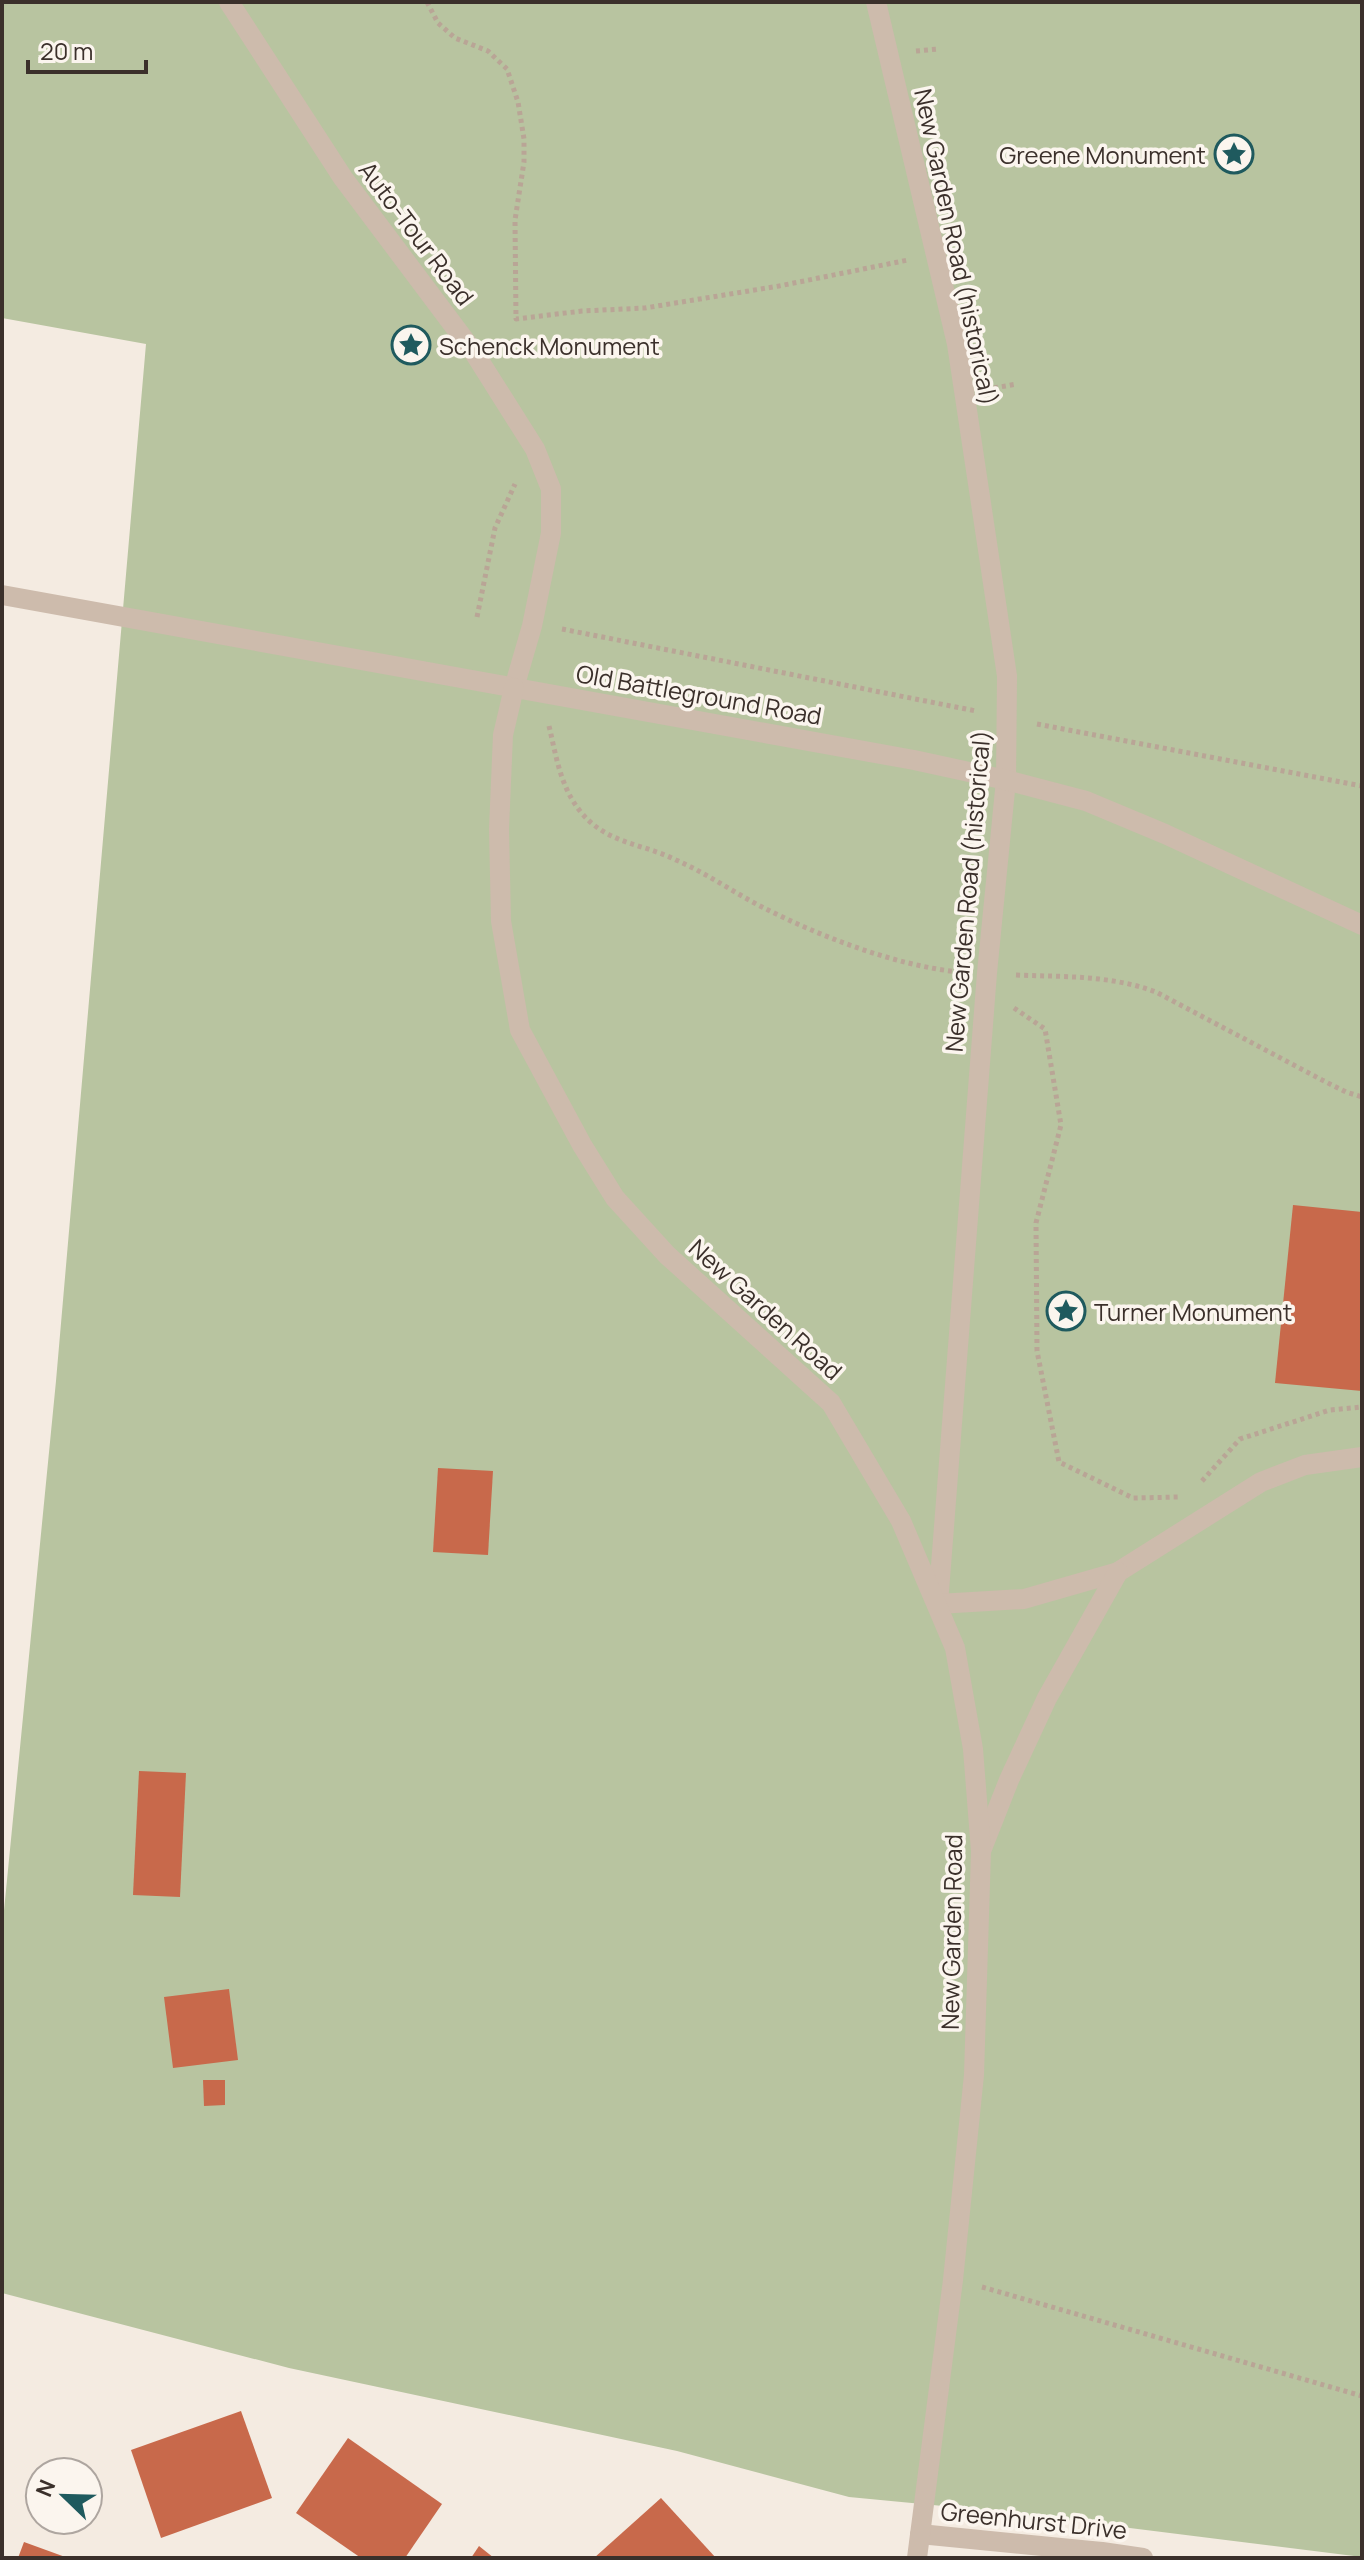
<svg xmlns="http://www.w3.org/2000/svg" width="1364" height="2560" viewBox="0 0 1364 2560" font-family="Manrope,sans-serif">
  <rect width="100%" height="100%" fill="#f4ebe1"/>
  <!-- green -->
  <path fill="#b8c4a0" d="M2,2H1362V2557L985,2510L849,2497L677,2451L289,2368L2,2293V1931L56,1381L146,344L2,318Z"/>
  <!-- building -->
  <g fill="#c8694b">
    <path d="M1293,1205L1362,1212V1391L1275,1383Z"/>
    <path d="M438,1468L493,1471L488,1555L433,1552Z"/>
    <path d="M139,1771L186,1773L180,1897L133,1895Z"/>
    <path d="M229,1989L238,2060L173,2068L164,1997Z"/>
    <path d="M203,2080H225V2105L204,2106Z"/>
    <path d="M241,2411L272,2498L161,2538L131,2450Z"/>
    <path d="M348,2438L442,2504L405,2558H361L296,2513Z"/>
    <path d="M661,2498L716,2558H594Z"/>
    <path d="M24,2542L68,2558H18Z"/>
    <path d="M479,2546L494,2558H471Z"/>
  </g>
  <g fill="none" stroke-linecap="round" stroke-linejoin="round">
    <!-- path -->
    <g stroke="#b9a596" stroke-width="5" stroke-dasharray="4 4" stroke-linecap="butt">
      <path d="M427,2L438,23L455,38L488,51L507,69L518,102L524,139V162L515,220L516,319L582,311L645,308L779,286L908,260"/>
      <path d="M916,51L939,49"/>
      <path d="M994,388L1017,384"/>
      <path d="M477,617L495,528L515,484"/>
      <path d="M562,629L976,711"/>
      <path d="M1037,724L1362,786"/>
      <path d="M549,726C556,755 560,786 580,811C606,844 642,843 676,860C706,873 733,892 762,907C819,936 894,965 958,972"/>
      <path d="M1016,975C1065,977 1110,975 1156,992L1322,1080L1346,1092L1362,1097"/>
      <path d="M1014,1008L1045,1029L1061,1125L1036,1223L1037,1351L1059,1462L1133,1498L1179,1497"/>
      <path d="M1202,1481L1240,1439L1330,1410L1362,1407"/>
      <path d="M982,2287L1362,2396"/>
    </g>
    <!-- pedestrian -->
    <path stroke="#cdbbac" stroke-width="20" d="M876,2L957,344L1007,676L1006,780L987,973L938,1604"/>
    <!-- minor -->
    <g stroke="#cdbbac" stroke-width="20">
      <path d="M229,2L343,178L475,354L535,449L551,489V533L532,626L514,688"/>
      <path d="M938,1604L1024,1599L1118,1572L1261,1482L1305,1465L1362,1457"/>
      <path d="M981,1851L1009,1780L1047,1698L1118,1572"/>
      <path d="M920,2534L1102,2552L1143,2558"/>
    </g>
    <!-- tertiary -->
    <g stroke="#cdbbac" stroke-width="20">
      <path d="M2,595L914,760L1006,780L1086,801L1165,834L1362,925"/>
      <path d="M514,688L503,735L499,829L501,921L520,1030L582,1145L615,1198L667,1255L831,1403L901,1521L955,1648L973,1749L981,1851L974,2075L953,2280L917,2558"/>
    </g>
  </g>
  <!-- icons -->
  <defs>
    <symbol id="sight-ring" viewBox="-11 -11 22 22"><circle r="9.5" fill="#fbf5ee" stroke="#1f5a5e" stroke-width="1.5"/><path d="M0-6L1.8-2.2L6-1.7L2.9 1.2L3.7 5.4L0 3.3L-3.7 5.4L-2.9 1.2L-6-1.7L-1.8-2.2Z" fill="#1f5a5e"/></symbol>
  </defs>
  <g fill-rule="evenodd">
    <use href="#sight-ring" x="1212" y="132" width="44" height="44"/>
    <use href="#sight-ring" x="389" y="323" width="44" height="44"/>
    <use href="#sight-ring" x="1044" y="1289" width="44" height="44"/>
  </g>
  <g text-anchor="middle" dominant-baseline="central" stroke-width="7" stroke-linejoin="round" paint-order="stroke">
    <!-- poi labels -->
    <g font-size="24" fill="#3b302b" stroke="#fbf5ee" text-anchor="start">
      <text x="1206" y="154" text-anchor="end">Greene Monument</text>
      <text x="439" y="345">Schenck Monument</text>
      <text x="1094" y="1311">Turner Monument</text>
    </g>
    <!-- street labels -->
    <g font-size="24" fill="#3b302b" stroke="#fbf5ee">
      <text transform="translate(417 233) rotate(53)">Auto-Tour Road</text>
      <text transform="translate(957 247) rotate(78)">New Garden Road (historical)</text>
      <text transform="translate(699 694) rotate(10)">Old Battleground Road</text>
      <text transform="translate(967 891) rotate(-85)">New Garden Road (historical)</text>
      <text transform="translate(766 1309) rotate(42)">New Garden Road</text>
      <text transform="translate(951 1932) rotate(-89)">New Garden Road</text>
      <text transform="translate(1034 2520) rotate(6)">Greenhurst Drive</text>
    </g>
  </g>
  <!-- border -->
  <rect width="1364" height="2560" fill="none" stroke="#3b302b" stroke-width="8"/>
  <!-- north arrow -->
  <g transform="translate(64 2496) rotate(293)"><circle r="38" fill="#fbf5ee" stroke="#aea6a0" stroke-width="2"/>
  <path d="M0-6L14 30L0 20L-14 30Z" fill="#1f5a5e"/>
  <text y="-12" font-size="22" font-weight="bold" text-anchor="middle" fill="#3b302b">N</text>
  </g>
  <!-- scale -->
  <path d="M28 60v12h118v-12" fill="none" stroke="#3b302b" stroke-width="4"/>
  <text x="40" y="60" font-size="24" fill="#3b302b" stroke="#fbf5ee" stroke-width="6" paint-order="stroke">20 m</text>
</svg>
